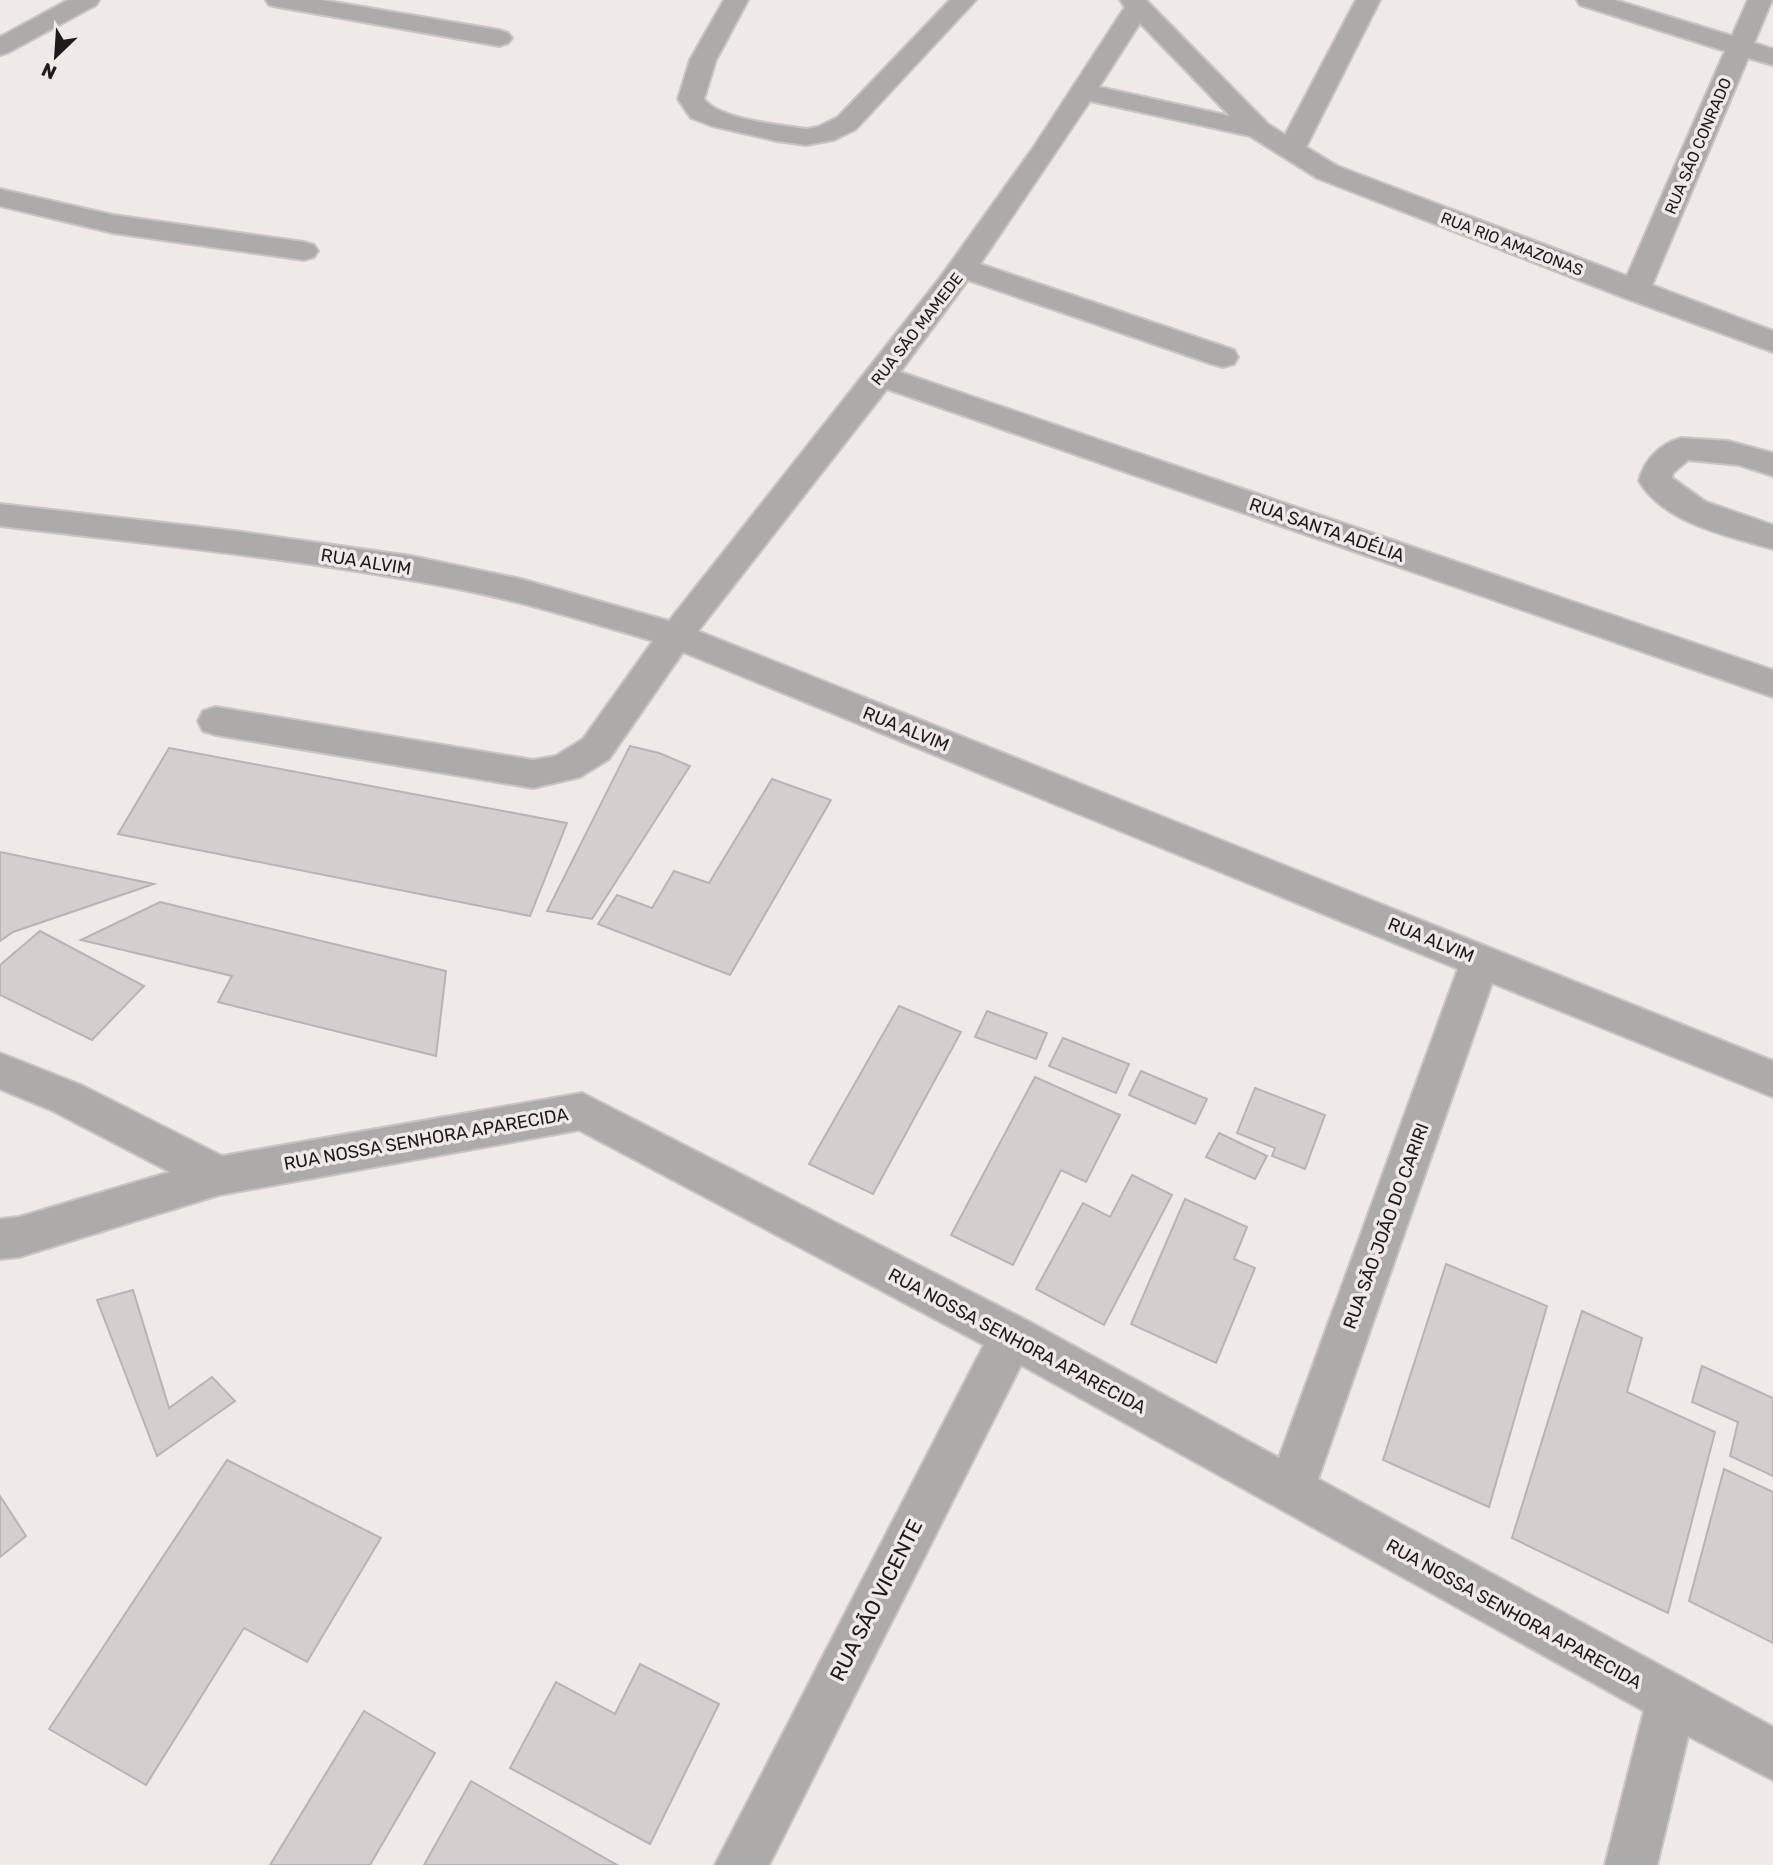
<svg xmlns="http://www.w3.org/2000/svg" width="1773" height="1865" viewBox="0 0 1773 1865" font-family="Rubik,sans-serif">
  <rect width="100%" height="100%" fill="#efeae7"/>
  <!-- building -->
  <g fill="#d4cece" stroke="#b9b3b3" stroke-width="2">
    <path d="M630,746L659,753L690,766L592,919L547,911Z"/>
    <path d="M169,748L567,823L530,916L118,834Z"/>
    <path d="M772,779L831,800L730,975L598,924L617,895L652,908L674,871L709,883Z"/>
    <path d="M0,852L154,884L13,932L0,941Z"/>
    <path d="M160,902L446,971L436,1056L218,1002L232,976L81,940Z"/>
    <path d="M40,931L144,986L92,1040L0,995V965Z"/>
    <path d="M899,1006L961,1032L873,1194L809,1164Z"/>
    <path d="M987,1011L1047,1033L1036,1059L975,1037Z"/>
    <path d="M1063,1038L1129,1064L1116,1093L1049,1066Z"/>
    <path d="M1141,1071L1207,1099L1195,1124L1129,1095Z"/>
    <path d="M1035,1077L1120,1115L1086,1182L1061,1170L1013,1265L951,1235Z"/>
    <path d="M1255,1088L1325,1115L1305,1169L1272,1156L1275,1148L1237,1133Z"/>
    <path d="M1219,1133L1267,1156L1255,1179L1206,1157Z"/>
    <path d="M1132,1175L1172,1195L1104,1325L1036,1289L1083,1203L1110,1217Z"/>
    <path d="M1185,1199L1247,1227L1234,1259L1255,1268L1216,1363L1131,1324Z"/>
    <path d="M1446,1264L1547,1306L1489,1507L1383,1460Z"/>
    <path d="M133,1290L169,1408L212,1377L235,1401L157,1456L97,1300Z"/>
    <path d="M1582,1311L1642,1338L1627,1392L1715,1432L1668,1613L1512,1538Z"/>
    <path d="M1702,1366L1773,1398V1476L1730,1456L1738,1422L1692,1402Z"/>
    <path d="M227,1460L381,1538L307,1662L244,1628L146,1785L49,1729Z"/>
    <path d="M1724,1469L1773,1492V1643L1689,1601Z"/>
    <path d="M0,1496L26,1536L0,1557Z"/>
    <path d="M640,1664L719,1704L650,1844L510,1768L556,1682L615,1714Z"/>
    <path d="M364,1711L435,1753L370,1865H270Z"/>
    <path d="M471,1781L617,1865H424Z"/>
  </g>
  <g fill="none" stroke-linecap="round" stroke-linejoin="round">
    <defs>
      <g id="street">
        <path d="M68,0H99L96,5L9,52L0,55V37Z"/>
        <path d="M266,0H322L499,30L508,33L512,38L508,43L499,46L278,7L269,5Z"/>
        <path d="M724,0H748L716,60L704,99C719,120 781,125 806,129L818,127L838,117L950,0H976L856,129L834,140L806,145L777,141L712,126L691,118L678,99L690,60Z"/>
        <path d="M1120,0H1146L1268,124L1285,135L1356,0H1380L1306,147L1337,166L1627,276L1725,51L1580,5L1577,0H1615L1732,36L1748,0H1772L1754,43L1773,49V65L1748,58L1652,285L1773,331V352L1625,298L1317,178L1250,136L1090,101L980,264L1234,350L1238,357L1234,364L1223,367L1212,364L968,280L900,372L1773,670V697L887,389L698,631L1773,1061V1097L1492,983L1318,1479L1773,1727V1780L1688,1736L1657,1865H1605L1644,1711L1021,1365L769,1865H715L984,1345L579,1130L219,1195L19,1257L0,1259V1219L19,1217L170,1172L53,1111L0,1089V1053L81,1085L222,1156L582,1093L1028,1321L1279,1458L1458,969L683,652L609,759L580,777L533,788L216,735L203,731L198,721L203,711L216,707L533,760L556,756L583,739L653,641C592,623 531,604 468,591C314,560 156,545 0,526V504L235,531L411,556L521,579L669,621L939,279L1033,148L1125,7ZM1140,23L1230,116L1099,87Z"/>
        <path d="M0,189L113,215L304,242L314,245L318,251L314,257L304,260L113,233L0,206Z"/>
        <path d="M1681,438L1728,441L1773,453V476L1739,465L1688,460L1673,473L1672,478L1706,502L1773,525V549C1728,536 1665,524 1639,481C1644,460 1660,444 1681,438Z"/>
      </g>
    </defs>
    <!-- street casing -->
    <use href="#street" stroke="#c9c5c2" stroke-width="4"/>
    <!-- street -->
    <use href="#street" fill="#adabaa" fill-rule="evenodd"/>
  </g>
  <g text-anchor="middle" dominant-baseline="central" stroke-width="7" stroke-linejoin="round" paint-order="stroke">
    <!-- far-street labels -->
    <g font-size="16" fill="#1e1c1b" stroke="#efeae7">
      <text transform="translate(1698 146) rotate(-67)">RUA SÃO CONRADO</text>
      <text transform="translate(1512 244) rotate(21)">RUA RIO AMAZONAS</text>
      <text transform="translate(917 329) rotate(-52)">RUA SÃO MAMEDE</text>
    </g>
    <!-- street labels -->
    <g font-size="18" fill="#1e1c1b" stroke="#efeae7">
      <text transform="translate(1327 530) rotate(19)">RUA SANTA ADÉLIA</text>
      <text transform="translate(366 562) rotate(9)">RUA ALVIM</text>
      <text transform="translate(906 729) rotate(22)">RUA ALVIM</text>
      <text transform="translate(1431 940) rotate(22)">RUA ALVIM</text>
      <text transform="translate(426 1139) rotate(-10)">RUA NOSSA SENHORA APARECIDA</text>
      <text transform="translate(1386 1226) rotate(-70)">RUA SÃO JOÃO DO CARIRI</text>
      <text transform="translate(1017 1341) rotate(28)">RUA NOSSA SENHORA APARECIDA</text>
      <text transform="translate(1514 1614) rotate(29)">RUA NOSSA SENHORA APARECIDA</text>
    </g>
    <!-- near-street labels -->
    <g font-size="21" fill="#1e1c1b" stroke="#efeae7">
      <text transform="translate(876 1600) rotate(-63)">RUA SÃO VICENTE</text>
    </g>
  </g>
  <!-- north arrow -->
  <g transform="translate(56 56) rotate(205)" stroke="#efeae7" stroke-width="5" paint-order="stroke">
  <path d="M0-5L12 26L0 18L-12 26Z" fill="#1e1c1b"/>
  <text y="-10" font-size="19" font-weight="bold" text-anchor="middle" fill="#1e1c1b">N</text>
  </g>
</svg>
